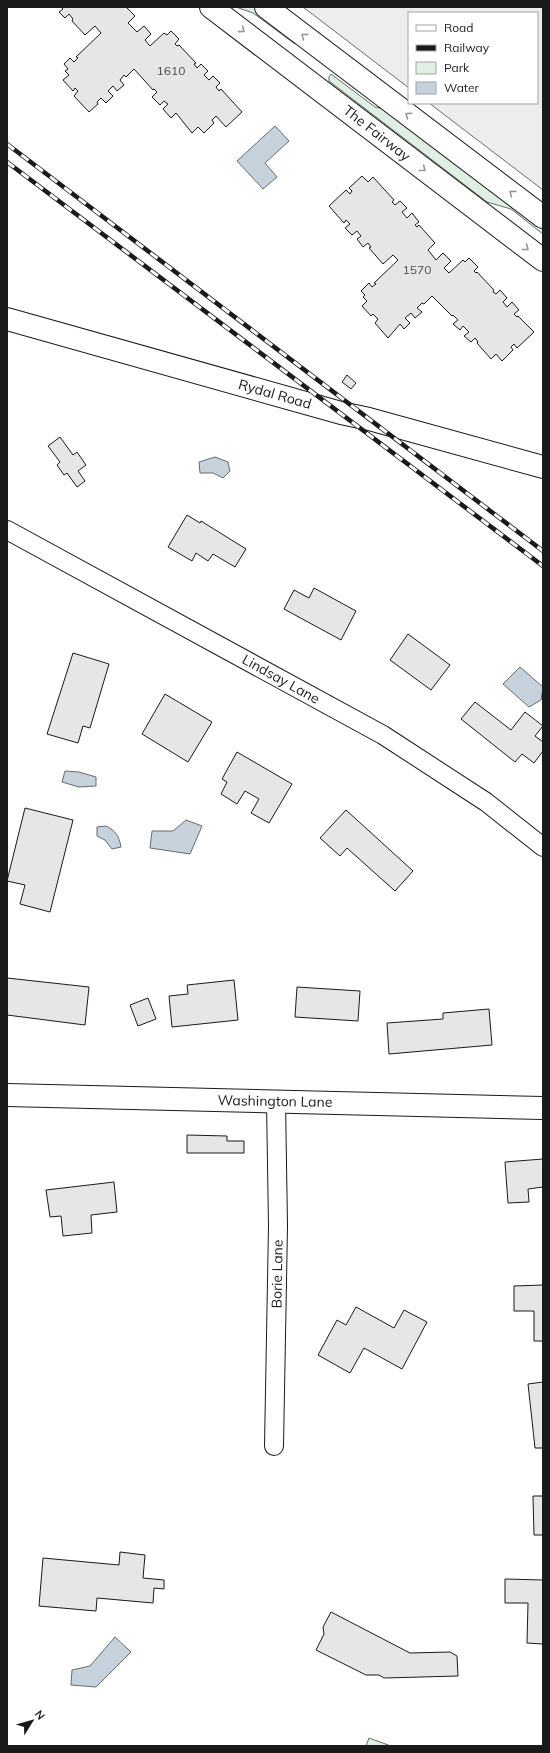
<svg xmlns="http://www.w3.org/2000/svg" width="550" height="1753" viewBox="0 0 550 1753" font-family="Mulish,sans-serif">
  <rect width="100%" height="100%" fill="#fff"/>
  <!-- green -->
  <g fill="#e0efe3" stroke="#6a6a6a">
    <path d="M236,7H258L300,39L295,44L253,13Z"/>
    <path d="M331,74L375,107L397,112L543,223V234L511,209L487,202L329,81V77Z"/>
    <path d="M369,1738L391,1746H366Z"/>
  </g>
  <!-- parking -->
  <path fill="#ededed" stroke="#6a6a6a" d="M303,7H543V190L429,103H537V13H409V88Z"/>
  <!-- water -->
  <g fill="#c6d2dc" stroke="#6a6a6a">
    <path d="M275,126L289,141L265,163L277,177L263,189L237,161Z"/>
    <path d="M215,457L228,462L230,471L223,478L213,473H200L199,462Z"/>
    <path d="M520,667L543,687L541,700L529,707L503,684Z"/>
    <path d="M65,771L79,772L96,777V786L79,787L62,782Z"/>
    <path d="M186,820L202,826L190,854L150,848L152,831H173Z"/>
    <path d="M106,826C116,831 119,836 121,847L112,849L105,840L97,836V827Z"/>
    <path d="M115,1637L131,1652L96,1687L71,1685L72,1670L90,1666Z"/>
  </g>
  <!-- building -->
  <g fill="#e6e6e6" stroke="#1a1a1a">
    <path d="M61,7H126L135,16L128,23L137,32L144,26L151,34L145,40L150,46L164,33L167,35L171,31L179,39L175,44L177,46L179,45L196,63L194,64L197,68L201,64L208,71L204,75L209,80L213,76L220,83L216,87L219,91L221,89L242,112L226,127L216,116L212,120L214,123L204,133L198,127L192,133L176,113L171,118L163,109L168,104L164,101L160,105L152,97L157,92L154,89L153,90L134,69L126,77L124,75L120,80L124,85L117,91L113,86L108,91L113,96L106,103L101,98L97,102L98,104L89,112L74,96L78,91L75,88L73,91L63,80L69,75L65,71L68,69L64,64L70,58L74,62L78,58L76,57L101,33L95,26L85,35L72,21L73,19L69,14L65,18L59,12L63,9Z"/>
    <path d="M362,176L368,182L373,177L394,200L392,202L395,205L400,201L407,208L402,212L407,218L412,213L419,222L415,225L417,227L419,225L435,243L428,250L436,260L443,253L451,261L444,268L449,273L463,260L465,262L469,258L478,267L474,271L476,273L477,272L494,290L493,292L496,294L500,290L507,298L503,302L507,307L512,302L519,310L514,314L517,317L518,316L534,332L517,348L514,344L511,347L513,350L502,361L496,354L491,359L477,343L478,342L475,338L471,342L464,336L469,332L463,326L460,330L453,324L458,320L453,315L452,316L432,296L424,304L422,303L417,308L422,312L415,318L411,313L405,318L410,323L404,329L400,324L388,338L375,323L378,319L373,314L371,316L362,306L367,301L363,297L365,295L361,291L369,283L372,287L376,284L374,283L398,260L393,255L383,264L369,248L371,247L368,243L363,247L357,239L361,236L357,231L352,235L345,228L350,224L346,220L344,223L329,206L346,190L350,194L352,191L349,188Z"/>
    <path d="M347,375L356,383L351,389L342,382Z"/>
    <path d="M60,437L73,455L77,452L86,465L78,471L85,481L77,487L67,473L64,475L57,465L60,462L48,446Z"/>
    <path d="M187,515L200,523L201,521L246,549L235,567L213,554L208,561L196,553L192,561L168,547Z"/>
    <path d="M314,588L356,611L341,640L284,609L294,590L309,598Z"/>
    <path d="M408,634L450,665L431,690L390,660Z"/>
    <path d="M73,653L109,664L90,728L83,726L78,743L47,734Z"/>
    <path d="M165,694L212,722L188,762L142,734Z"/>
    <path d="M475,702L511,730L525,712L543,726L535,736L543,742V751L534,763L522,754L515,762L461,719Z"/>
    <path d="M237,752L292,784L269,823L251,813L259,799L245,791L237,804L221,794L227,782L222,779Z"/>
    <path d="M25,808L73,820L50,912L20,904L25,885L7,881Z"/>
    <path d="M346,810L413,871L395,891L347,848L340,856L320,838Z"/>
    <path d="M7,978L89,987L85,1025L7,1015Z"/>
    <path d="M234,980L238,1020L172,1027L169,996L188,994L187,985Z"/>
    <path d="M297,987L360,991L358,1021L295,1017Z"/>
    <path d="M148,998L156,1019L138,1026L130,1005Z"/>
    <path d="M489,1009L492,1045L389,1054L387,1023L443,1019V1013Z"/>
    <path d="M187,1135L227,1136V1141H244V1153H187Z"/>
    <path d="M543,1159V1187L528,1189L529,1202L508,1203L505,1162Z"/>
    <path d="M114,1182L117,1212L91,1215L92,1233L63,1236L61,1216L50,1217L46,1190Z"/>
    <path d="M543,1285V1341H534V1311H514V1286Z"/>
    <path d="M356,1307L394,1328L404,1310L427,1322L402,1369L364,1348L350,1373L318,1355L337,1320L346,1325Z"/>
    <path d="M543,1382V1448H535L528,1384Z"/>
    <path d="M533,1496H543V1535H534Z"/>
    <path d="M120,1552L145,1555L143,1578L164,1580V1589L154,1588L153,1603L97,1598L96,1611L39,1606L43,1558L119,1565Z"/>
    <path d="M505,1579L543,1580V1644L527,1643L528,1603H505Z"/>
    <path d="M331,1612L410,1653L450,1652L457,1656L458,1676L384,1678L379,1675H366L316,1650L324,1634L323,1627Z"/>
  </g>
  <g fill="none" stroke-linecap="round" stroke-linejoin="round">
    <defs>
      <g id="street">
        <path d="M7,530L383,735L486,802L543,847"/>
        <path d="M274,1446L278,1226L276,1101"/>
      </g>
      <g id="secondary">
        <path d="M211,7L543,260"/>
        <path d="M266,7L543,217"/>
        <path d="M7,319L341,413L369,419L543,467"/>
        <path d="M7,1095L543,1108"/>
      </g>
    </defs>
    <!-- street casing -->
    <use href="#street" stroke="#1a1a1a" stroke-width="20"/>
    <!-- secondary casing -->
    <use href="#secondary" stroke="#1a1a1a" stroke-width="24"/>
    <!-- street -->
    <use href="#street" stroke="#fff" stroke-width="18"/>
    <!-- secondary -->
    <use href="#secondary" stroke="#fff" stroke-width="22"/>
    <defs>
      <g id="rail">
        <path d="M7,144L543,551"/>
        <path d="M7,162L543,566"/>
      </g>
    </defs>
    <!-- rail casing -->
    <use href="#rail" stroke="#1a1a1a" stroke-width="4.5"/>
    <!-- rail -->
    <use href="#rail" stroke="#fff" stroke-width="3" stroke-dasharray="9" stroke-linecap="butt"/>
  </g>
  <!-- one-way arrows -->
  <defs><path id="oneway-chevron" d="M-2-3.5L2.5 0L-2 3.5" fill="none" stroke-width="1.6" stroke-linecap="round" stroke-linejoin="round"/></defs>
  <g stroke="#989898">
    <use href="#oneway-chevron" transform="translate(242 30) rotate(37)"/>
    <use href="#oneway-chevron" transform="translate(304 36) rotate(-143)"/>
    <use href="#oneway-chevron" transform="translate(408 115) rotate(-143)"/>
    <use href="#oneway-chevron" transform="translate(423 169) rotate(38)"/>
    <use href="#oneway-chevron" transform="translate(512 193) rotate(-143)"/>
    <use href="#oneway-chevron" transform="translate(526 248) rotate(38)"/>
  </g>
  <g text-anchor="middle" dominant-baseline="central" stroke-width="3" stroke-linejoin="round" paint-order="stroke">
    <!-- number labels -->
    <g font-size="12" fill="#4d4d4d">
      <text x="171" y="70">1610</text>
      <text x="417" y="269">1570</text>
    </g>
    <!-- street labels -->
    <g font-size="14" fill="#1a1a1a" stroke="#fff">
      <text transform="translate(377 133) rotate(38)">The Fairway</text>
      <text transform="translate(275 394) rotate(16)">Rydal Road</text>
      <text transform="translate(281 679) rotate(29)">Lindsay Lane</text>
      <text transform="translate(275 1101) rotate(1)">Washington Lane</text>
      <text transform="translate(277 1274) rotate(-89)">Borie Lane</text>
    </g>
  </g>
  <!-- border -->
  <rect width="550" height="1753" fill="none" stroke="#1a1a1a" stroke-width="16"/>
  <!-- legend -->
  <rect x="408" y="12" width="130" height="92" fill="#ffffff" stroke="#a3a3a3"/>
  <rect x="416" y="25" width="20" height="6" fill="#ffffff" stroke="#a3a3a3"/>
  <text x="444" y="32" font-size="12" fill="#1a1a1a">Road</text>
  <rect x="416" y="45" width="20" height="6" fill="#1a1a1a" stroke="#a3a3a3"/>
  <text x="444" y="52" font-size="12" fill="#1a1a1a">Railway</text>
  <rect x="416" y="62" width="20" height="12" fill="#e0efe3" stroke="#a3a3a3"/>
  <text x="444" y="72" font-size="12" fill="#1a1a1a">Park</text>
  <rect x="416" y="82" width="20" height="12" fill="#c6d2dc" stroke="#a3a3a3"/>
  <text x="444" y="92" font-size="12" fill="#1a1a1a">Water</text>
  <!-- north arrow -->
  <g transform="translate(32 1721) rotate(53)" stroke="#ffffff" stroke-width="3" paint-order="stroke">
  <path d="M0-3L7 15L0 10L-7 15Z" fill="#1a1a1a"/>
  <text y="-6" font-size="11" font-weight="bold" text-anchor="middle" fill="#1a1a1a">N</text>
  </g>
</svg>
